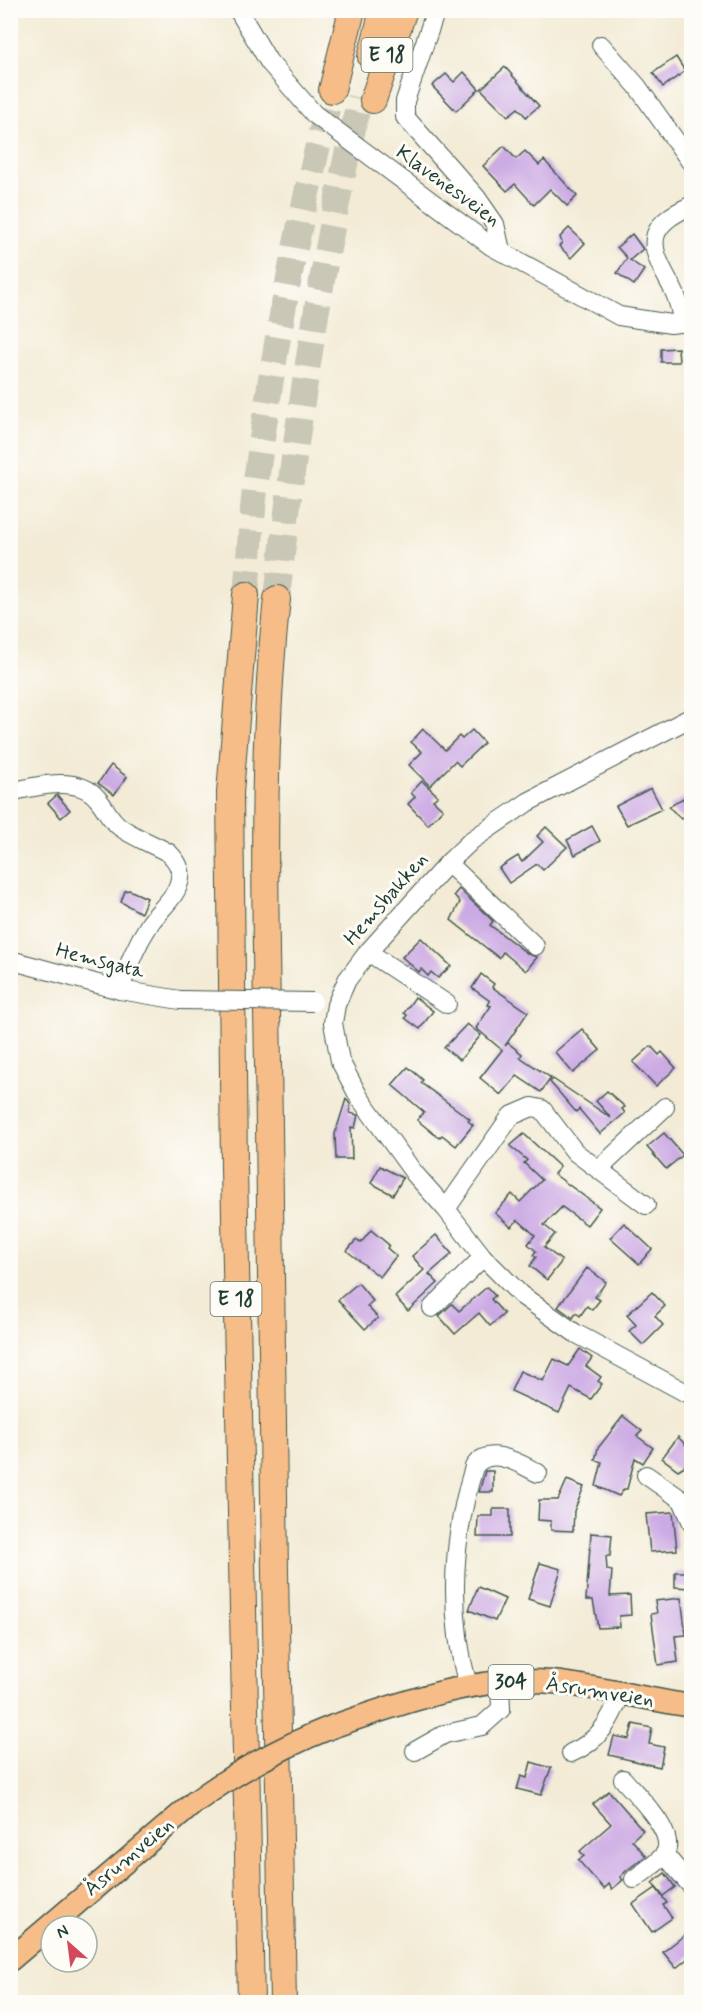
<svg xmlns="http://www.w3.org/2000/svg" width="702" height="2013" viewBox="0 0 702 2013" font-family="Mynerve,sans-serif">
  <rect width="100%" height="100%" fill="#fdfcf7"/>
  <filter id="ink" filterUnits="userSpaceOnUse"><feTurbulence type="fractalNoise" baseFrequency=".0167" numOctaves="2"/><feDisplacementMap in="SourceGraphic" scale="12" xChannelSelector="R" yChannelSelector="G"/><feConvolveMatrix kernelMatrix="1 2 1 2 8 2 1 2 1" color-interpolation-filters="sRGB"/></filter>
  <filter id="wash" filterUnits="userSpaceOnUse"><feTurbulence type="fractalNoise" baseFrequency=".008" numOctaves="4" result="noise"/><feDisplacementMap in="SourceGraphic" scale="24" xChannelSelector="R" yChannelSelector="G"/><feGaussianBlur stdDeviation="1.35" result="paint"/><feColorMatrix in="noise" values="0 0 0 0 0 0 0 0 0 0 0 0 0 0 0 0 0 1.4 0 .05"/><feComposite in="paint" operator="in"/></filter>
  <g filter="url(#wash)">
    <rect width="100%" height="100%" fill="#f3ebd6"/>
    <g id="blocks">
      <!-- building -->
      <g fill="#ccaae4">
        <path d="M676,57L685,71L663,87L653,73Z"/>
        <path d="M505,67L539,106L526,117L518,108L508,116L481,89Z"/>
        <path d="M464,72L479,89L456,111L432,86L446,74L454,82Z"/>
        <path d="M504,146L516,159L525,151L539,165L544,160L577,196L567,206L550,189L534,205L515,184L507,191L483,166Z"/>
        <path d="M569,228L585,243L571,258L559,246L562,243L560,237Z"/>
        <path d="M632,234L643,249L630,260L644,270L634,285L617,273L627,258L617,247Z"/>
        <path d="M678,348L679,362H661V349Z"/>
        <path d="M423,729L445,750L459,736L462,739L472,730L484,743L460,766L455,761L430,786L409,765L422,752L411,742Z"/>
        <path d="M111,765L127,777L114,795L98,783Z"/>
        <path d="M422,781L438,796L433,800L443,809L428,825L408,804L415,797L411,793Z"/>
        <path d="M651,788L662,809L627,825L616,806Z"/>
        <path d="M57,795L70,810L61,818L48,803Z"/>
        <path d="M683,798L691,811L681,819L669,807Z"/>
        <path d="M592,826L600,841L575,855L567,840Z"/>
        <path d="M546,827L567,847L543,870L537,864L509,883L499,868L518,856L522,862L543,842L537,836Z"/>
        <path d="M459,889L493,921L490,925L528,954L537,957L526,971L503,952L499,958L451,920L460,902L454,895Z"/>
        <path d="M129,890L147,898L141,913L121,902L125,891Z"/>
        <path d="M421,938L451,966L438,978L431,972L428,976L421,969L419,972L402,957Z"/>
        <path d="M481,974L494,984L492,987L528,1012L505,1046L508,1043L522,1054L520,1057L551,1078L541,1092L517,1076L501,1095L480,1078L502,1050L476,1028L491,1006L488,1005L490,1001L472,988Z"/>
        <path d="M415,997L433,1011L420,1029L405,1018L407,1015L404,1013Z"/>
        <path d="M467,1024L481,1035L460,1060L444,1048Z"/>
        <path d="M582,1029L600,1050L573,1073L555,1052Z"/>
        <path d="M651,1046L659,1055L662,1052L676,1068L656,1086L633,1062Z"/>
        <path d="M408,1067L423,1080L421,1083L470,1119L468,1121L473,1125L456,1146L442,1135L439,1138L417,1120L424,1112L392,1085Z"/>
        <path d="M553,1079L611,1118L596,1101L607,1091L625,1107L622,1109L625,1113L600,1134L579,1109L576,1112L550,1082Z"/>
        <path d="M346,1099L350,1104V1113L358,1115L355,1128L351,1127L352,1159H336L335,1134Z"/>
        <path d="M664,1133L683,1155L666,1169L647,1147Z"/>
        <path d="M524,1134L560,1167L554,1174L600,1208L587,1225L562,1207L544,1225L555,1234L544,1247L562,1261L547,1280L530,1266L536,1257L533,1255L536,1251L528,1244L535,1235L518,1220L511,1227L495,1213L512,1194L520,1202L542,1180L524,1163L527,1160L510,1146Z"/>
        <path d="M380,1166L403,1178L393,1195L371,1183Z"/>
        <path d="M624,1223L652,1249L639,1264L610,1238Z"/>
        <path d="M371,1230L389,1245L387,1248L396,1256L380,1277L347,1251L356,1240L361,1243Z"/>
        <path d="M436,1235L452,1254L429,1274L438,1283L408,1311L395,1297L424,1270L412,1256Z"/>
        <path d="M587,1268L606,1282L595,1297L600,1300L592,1310L587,1306L580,1316L576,1313L573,1318L558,1307Z"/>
        <path d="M358,1283L373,1301L367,1306L378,1318L365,1329L338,1300Z"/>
        <path d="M487,1287L495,1296L491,1299L504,1314L490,1326L479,1313L455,1334L439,1316L452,1304L459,1311Z"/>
        <path d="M652,1292L665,1306L655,1316L663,1325L643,1345L629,1331L636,1325L627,1315Z"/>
        <path d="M580,1349L592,1358L586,1366L601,1377L598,1381L602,1384L591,1399L571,1388L559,1413L511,1391L520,1371L543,1381L554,1359L568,1366Z"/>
        <path d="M623,1416L642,1431L637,1436L653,1448L643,1463L635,1458L627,1489H624L619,1496L596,1486L602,1462L595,1460L598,1448Z"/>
        <path d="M678,1437L692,1451V1469L686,1465L678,1470L662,1458Z"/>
        <path d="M485,1471H493V1492H479Z"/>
        <path d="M567,1480L584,1487L574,1511L573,1531L551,1530V1521L538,1520L539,1500H558Z"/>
        <path d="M493,1509H510V1537H477L478,1516H493Z"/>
        <path d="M673,1512L677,1550L650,1552L646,1514Z"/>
        <path d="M591,1533L612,1535L610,1556H606L607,1570L612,1571L610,1596L630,1595L631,1615L619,1616L620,1627L598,1628L593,1600H586Z"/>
        <path d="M540,1563L561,1569L550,1606L528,1599Z"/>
        <path d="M675,1572H691V1588L675,1587Z"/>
        <path d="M478,1587L505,1599L495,1621L469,1610Z"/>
        <path d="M681,1598L686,1635L675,1636L678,1662L658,1665L651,1614L657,1613L655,1601Z"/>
        <path d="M633,1724L652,1728L649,1744L664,1747L660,1767L609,1755L614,1736L629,1739Z"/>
        <path d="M531,1762L551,1768L541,1795L517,1789L521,1776L527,1778Z"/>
        <path d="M609,1791L643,1830L632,1840L646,1856L627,1870L620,1877L623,1880L612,1889L609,1884L604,1889L578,1860L584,1856L580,1851L611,1824L593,1804Z"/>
        <path d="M665,1873L675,1887L663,1896L652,1883Z"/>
        <path d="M656,1888L667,1903L663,1905L672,1918L652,1932L633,1904Z"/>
        <path d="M692,1929V1955L676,1968L663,1952Z"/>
      </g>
    </g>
  </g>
  <g filter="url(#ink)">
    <use href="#blocks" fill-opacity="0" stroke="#3f574c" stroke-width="1.5"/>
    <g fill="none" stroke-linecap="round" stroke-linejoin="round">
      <!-- highway-tunnel -->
      <g stroke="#c9c8b6" stroke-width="26" stroke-dasharray="26 13" stroke-linecap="butt">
        <path d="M246,595C250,550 252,504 259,460C276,335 300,212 332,90"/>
        <path d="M277,599C295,430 321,263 360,98"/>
      </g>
      <defs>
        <g id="minor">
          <path d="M238,10L269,62L314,114L491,246L619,316L671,324L692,321"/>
          <path d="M436,10L405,101V117L477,198L495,224L501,251"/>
          <path d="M601,45L637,86L692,164"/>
          <path d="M683,323C681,314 679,304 676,296C669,278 649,254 656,234C662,219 678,212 692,205"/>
          <path d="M692,717L528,802L472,840L448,863L368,952L347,980L336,1005L333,1023L340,1061L359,1097L414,1173L446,1209L483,1257L521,1295L575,1333L692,1396"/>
          <path d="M10,792C37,786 78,775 97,798C106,808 109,819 120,827C135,838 153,844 169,853C176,860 182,868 180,878C178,897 158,910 149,925C136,945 127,967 120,990"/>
          <path d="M448,863L535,946"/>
          <path d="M368,952L447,1004"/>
          <path d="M10,960L120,990L180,1000"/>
          <path d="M599,1169L665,1107"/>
          <path d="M446,1209L511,1116L532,1107L542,1109L575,1152L646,1205"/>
          <path d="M432,1308L483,1257"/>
          <path d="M646,1475L682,1500L692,1523"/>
          <path d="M468,1686C448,1613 452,1539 474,1467C489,1444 520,1464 538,1473"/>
          <path d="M415,1751L445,1734L482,1726L501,1709L500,1682"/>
          <path d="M571,1753C599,1741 611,1721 621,1692"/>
          <path d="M623,1779C636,1795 681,1836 663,1856C655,1865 643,1872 634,1879"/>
          <path d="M665,1855L692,1887"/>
        </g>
        <g id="major">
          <path d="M334,1726C404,1702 477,1675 552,1682C599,1687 645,1699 692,1706"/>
          <path d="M10,1960L195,1802"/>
        </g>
        <g id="highway">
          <path d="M371,57L383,10"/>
          <path d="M332,90L352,10"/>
          <path d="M373,100L404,10"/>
          <path d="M246,595L230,793L234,1168L251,2002"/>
          <path d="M277,599C258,771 267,955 269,1128C272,1419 277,1711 283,2002"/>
        </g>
      </defs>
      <!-- minor casing -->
      <use href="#minor" stroke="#3f574c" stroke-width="20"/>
      <!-- major casing -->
      <use href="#major" stroke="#3f574c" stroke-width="25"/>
      <!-- highway casing -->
      <use href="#highway" stroke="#3f574c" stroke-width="28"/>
      <!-- minor -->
      <use href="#minor" stroke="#fff" stroke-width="18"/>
      <!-- major -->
      <use href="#major" stroke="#f7bd88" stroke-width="22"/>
      <!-- highway -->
      <use href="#highway" stroke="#f7bd88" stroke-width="26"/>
      <defs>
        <path id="minor-bridge" d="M180,1000L313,1002"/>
        <path id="major-bridge" d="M195,1802C239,1770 283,1746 334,1726"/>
      </defs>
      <!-- minor-bridge casing -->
      <use href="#minor-bridge" stroke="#3f574c" stroke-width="20" stroke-linecap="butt"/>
      <!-- major-bridge casing -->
      <use href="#major-bridge" stroke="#3f574c" stroke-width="25" stroke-linecap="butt"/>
      <!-- minor-bridge -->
      <use href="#minor-bridge" stroke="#fff" stroke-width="18"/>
      <!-- major-bridge -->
      <use href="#major-bridge" stroke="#f7bd88" stroke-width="22"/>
    </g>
  </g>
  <g text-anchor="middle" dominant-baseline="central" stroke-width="6" stroke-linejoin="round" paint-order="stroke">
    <!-- shield labels -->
    <g fill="#fdfcf7" stroke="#62766e" stroke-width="1.5">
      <rect x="361.5" y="38" width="51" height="34" rx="4.5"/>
      <rect x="210.5" y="1282" width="51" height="34" rx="4.5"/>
      <rect x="488.5" y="1665" width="45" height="34" rx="4.5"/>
    </g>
    <g font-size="20" font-weight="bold" fill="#1f3d34">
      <text x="387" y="55">E 18</text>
      <text x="236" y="1299">E 18</text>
      <text x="511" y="1682">304</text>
    </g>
    <!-- street labels -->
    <g font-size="21" fill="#1f3d34" stroke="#fdfcf7">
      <text transform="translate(448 186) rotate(36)">Klavenesveien</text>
      <text transform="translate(386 899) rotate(-49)">Hemsbakken</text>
      <text transform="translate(100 961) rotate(14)">Hemsgata</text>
      <text transform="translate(600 1692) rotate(9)">Åsrumveien</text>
      <text transform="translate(129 1857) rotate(-40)">Åsrumveien</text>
    </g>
  </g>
  <!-- margin -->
  <rect width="702" height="2013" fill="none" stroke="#fdfcf7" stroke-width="36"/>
  <!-- north arrow -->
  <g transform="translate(69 1944) rotate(332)"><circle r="28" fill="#fdfcf7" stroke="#a4b0a9" stroke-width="1.5"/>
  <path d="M0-4.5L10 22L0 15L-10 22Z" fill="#d1495b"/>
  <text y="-9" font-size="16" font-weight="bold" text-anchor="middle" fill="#1f3d34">N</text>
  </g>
</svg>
